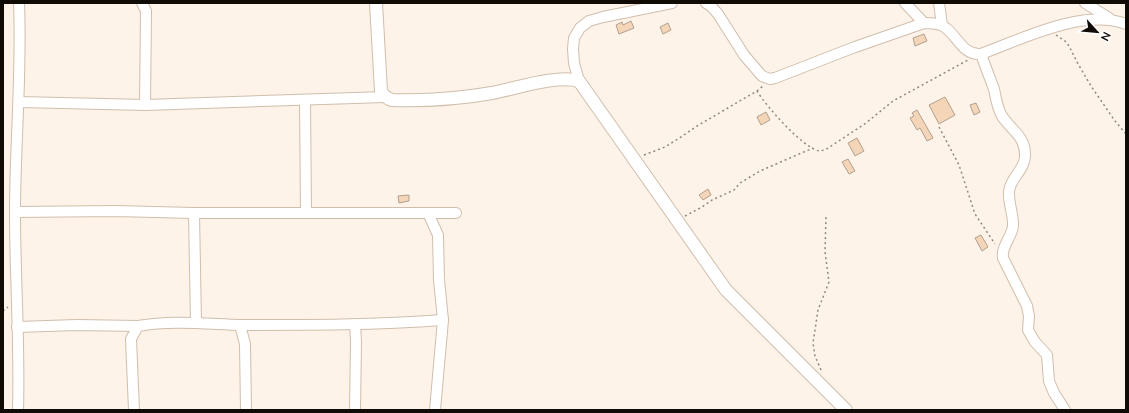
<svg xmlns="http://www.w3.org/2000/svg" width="1129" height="413" viewBox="0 0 1129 413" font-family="Mulish,sans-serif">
  <rect width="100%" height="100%" fill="#fef3e8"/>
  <!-- building -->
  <g fill="#f4d5b7" stroke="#b2a08f">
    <path d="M631,21L634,28L619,34L616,25L622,22L623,25Z"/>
    <path d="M668,23L671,30L663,34L660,27Z"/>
    <path d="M924,34L927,41L915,46L913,38Z"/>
    <path d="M945,97L955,115L939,124L929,105Z"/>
    <path d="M976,103L980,112L974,115L970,105Z"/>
    <path d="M917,110L933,138L927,141L920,128L917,130L910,118L914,116L912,113Z"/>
    <path d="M766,112L770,120L761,125L757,117Z"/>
    <path d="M857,138L864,151L855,156L848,143Z"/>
    <path d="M848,159L855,171L849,174L842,162Z"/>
    <path d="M708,189L711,195L703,200L699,195Z"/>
    <path d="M409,195V201L399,203L398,196Z"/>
    <path d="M981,235L988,247L982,251L975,238Z"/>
  </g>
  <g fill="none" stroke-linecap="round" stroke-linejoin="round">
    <defs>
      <g id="minor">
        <path d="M142,3L146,11L145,105"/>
        <path d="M706,3L711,6L718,14L744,55L762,76L770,79L775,78L855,47L924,23C930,23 935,23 941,25C956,31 961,56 981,54C1022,39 1083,8 1126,24"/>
        <path d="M905,3L924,23"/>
        <path d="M939,3L942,25"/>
        <path d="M1085,3L1109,18"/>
        <path d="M981,54C985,66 990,78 994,89C996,98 997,108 1002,116C1010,129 1025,136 1025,154C1026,167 1014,175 1010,187C1006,198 1014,214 1013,226C1012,237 1001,246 1003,258L1027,306L1029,316L1028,330L1035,342L1047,355L1049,381L1054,393L1065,410"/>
        <path d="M579,81L574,63L573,49L574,38L580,28L589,21L603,17L672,3"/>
        <path d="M305,100L306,213"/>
        <path d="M19,102L145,105L385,97"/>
        <path d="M15,212L116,211L194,213H456"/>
        <path d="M194,213L196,323"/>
        <path d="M428,213L438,235L439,280L443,320L435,410"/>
        <path d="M355,324L356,341L355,410"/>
        <path d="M240,325L245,344L246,410"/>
        <path d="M17,327L77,325L138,326"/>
        <path d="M18,410C20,344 15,278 15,213C15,143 22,73 19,3"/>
        <path d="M134,410L131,339L138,326C172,320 207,324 241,325C308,325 376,325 443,320"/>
      </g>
      <path id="tertiary" d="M376,3L381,91C384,96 386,98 392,100C426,101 458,99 492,93C514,89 558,74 579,81L726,290L846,410"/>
    </defs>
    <!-- minor casing -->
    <use href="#minor" stroke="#d0beac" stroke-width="12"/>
    <!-- tertiary casing -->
    <use href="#tertiary" stroke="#d0beac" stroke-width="14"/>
    <!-- path -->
    <g stroke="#90877f" stroke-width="1.5" stroke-dasharray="2 3" stroke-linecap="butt">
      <path d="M1056,35L1065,41L1069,46L1077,62L1091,86L1115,121L1126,134"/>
      <path d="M757,91C766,106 802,147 819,151C821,151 823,150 825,150L866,123L893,101L968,60"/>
      <path d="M939,127L959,165L975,214L995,244"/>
      <path d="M644,155L665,147L681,137L697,126L757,91L763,86"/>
      <path d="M685,216L702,207L712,200L734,190L740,183L760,171L813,148"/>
      <path d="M3,311L8,307"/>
      <path d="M821,370L815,356L813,343L818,310L829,282L825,252L826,216"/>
    </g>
    <!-- minor -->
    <use href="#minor" stroke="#fff" stroke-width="10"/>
    <!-- tertiary -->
    <use href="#tertiary" stroke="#fff" stroke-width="12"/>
  </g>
  <!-- border -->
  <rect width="1129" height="413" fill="none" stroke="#110b06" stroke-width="8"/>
  <!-- north arrow -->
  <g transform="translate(1097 32) rotate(117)" stroke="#ffffff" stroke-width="3" paint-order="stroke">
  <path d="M0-3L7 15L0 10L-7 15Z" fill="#110b06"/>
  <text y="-6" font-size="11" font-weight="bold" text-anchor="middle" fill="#110b06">N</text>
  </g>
</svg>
